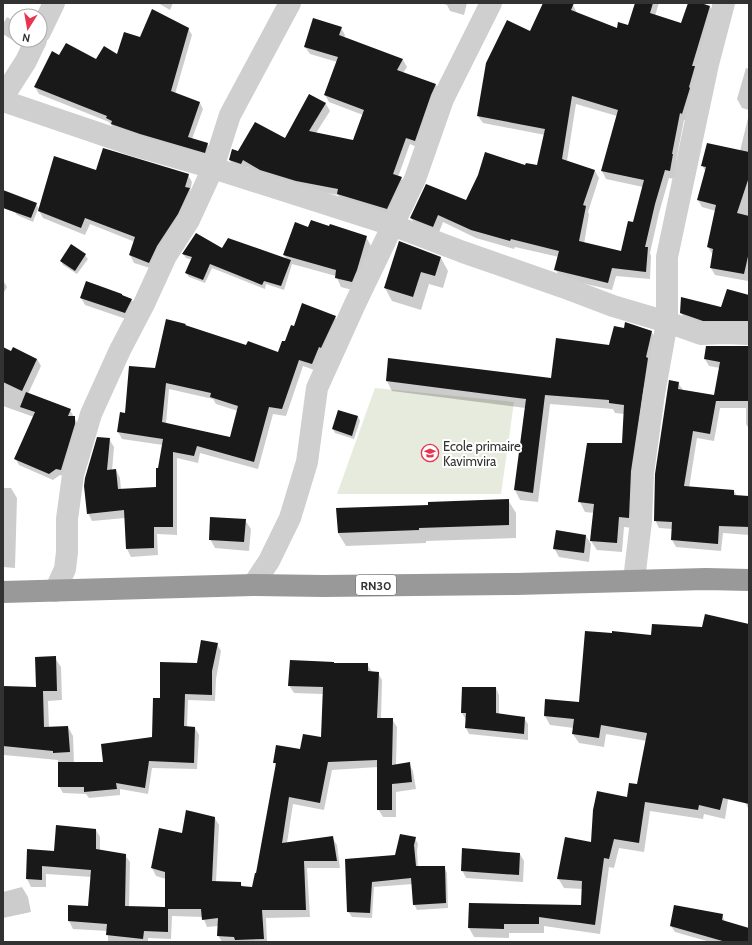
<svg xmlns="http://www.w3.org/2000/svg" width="752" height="945" viewBox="0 0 752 945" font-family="Cabin,sans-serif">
  <rect width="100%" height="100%" fill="#fff"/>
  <!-- green -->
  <path fill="#e6ebdd" d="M375,388L514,402L501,494H337Z"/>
  <!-- shadow -->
  <g fill="#0003" fill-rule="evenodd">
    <path d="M158,3H173L170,10Z"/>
    <path d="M440,3H467L464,15L450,11L447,5Z"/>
    <path d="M544,3H567L573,5L577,13L617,29L629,26L636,3H659L655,16L682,24L689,3H698L710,7L714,14L687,121L684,120L676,161L677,163L675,179L669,178L659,213L650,253L651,256L650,279L616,276L612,290L560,278L556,270L559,257L515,247L514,249L476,238L443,222L438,235L416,226L411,218L466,201L526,167L538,166L545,135L483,123L478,116L530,32ZM576,104L617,116L602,171L606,179L643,187L633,223L621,253L584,244L589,214L588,212L599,178L595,171L567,161Z"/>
    <path d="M7,17L16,22V40H27L23,47L3,34V24Z"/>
    <path d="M188,28L192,35L175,94L200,103L203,109L192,139L207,143L211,150L208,159L116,131L109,122L39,94L35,87L97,61L117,55L140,38Z"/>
    <path d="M341,28L345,35L344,38L403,60L407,67L403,73L436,85L440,92L419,148L410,144L398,177L401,178L406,185L391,216L342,201L338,195L300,188L265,177L247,167L245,171L234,167L230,160L239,152L285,140L309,96L326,104L330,111L316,133L353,141L363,115L329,102L325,95L337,62L310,54L305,47Z"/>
    <path d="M746,68L749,69V110L742,108L737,99Z"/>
    <path d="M749,114V277L748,281L715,275L711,268L713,255L708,247L716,211L702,207L698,200L706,172L702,165L740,151Z"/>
    <path d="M97,172L188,175L192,182L190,191L193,197L153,269L134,263L130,255L135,242L90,224L85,235L43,218L38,209L33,222L17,215L14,211L36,204L39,209Z"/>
    <path d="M330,227L366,237L371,246L356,291L341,287L336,276L292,264L284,290L266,284L265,289L212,268L205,283L189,277L186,273L192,260L186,258L183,254L223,250L287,260L284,255L309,228Z"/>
    <path d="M85,255L88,259L77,274L63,265L61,261Z"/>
    <path d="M441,258L448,271L443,288L429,284L421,310L392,301L385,288Z"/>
    <path d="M3,280L7,287L3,294Z"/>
    <path d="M122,294L123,297L132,300L136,307L129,320L85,305L81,298Z"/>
    <path d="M749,296V329L708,328L685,320L681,313L722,308Z"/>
    <path d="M335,317L339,325L317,371L303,366L286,416L273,414L258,469L200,453L198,463L177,458V535L157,534L158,555L131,557L127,549L125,518L92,521L88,513L109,439L114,447L112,471L116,470L120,478L121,490L157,488L159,469L163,445L122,439L118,432L126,414L185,325L186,326L247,347L279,353L285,343ZM169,389L213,399L216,404L238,411L230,438L166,424Z"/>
    <path d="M651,331L657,341L634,528L624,527L622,552L597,550L591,541L594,513L585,512L580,502L623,444L625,414L615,413L613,409L550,404L538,502L520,500L515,490L525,408L392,391L387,381L389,359L552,379L610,346Z"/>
    <path d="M749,347V429L746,424V408H720L714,441L697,438L689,488L734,491L737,496L749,497V535L723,533L721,551L676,547L672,540L673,529L659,528L655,520L678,383L683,390L715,397L720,368L709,366L705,359Z"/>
    <path d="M3,348L11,353L37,359L41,366L28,394L70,410L78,424L65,476L60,475L53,480L19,465L15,458L34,417L3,406Z"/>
    <path d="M338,411L358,416L360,421L354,439L335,433L333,429Z"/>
    <path d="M3,488H11L17,498L15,568L3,567Z"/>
    <path d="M508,500L516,513V538L426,541V543L346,546L338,533L429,506Z"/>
    <path d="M245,520L251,529L249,551L215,548L210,539Z"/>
    <path d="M586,536L591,544L589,562L559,557L554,548Z"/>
    <path d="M749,625V699H744L725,819L704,814L703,819L650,811L644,852L619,848L614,868L609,867L600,934L544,926V933H509V938L474,937L469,928L582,906L583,889L564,888L558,878L592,843L638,785L647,741L606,734L604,747L579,743L573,734L574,728L550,725L545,716L580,703L652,636L702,629Z"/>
    <path d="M217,644L221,651L216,679L215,701L188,700L187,728H195L199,735L197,769L152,768L148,794L120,789V795L89,798L86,794L63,793L59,786L58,760L4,755L3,752V687L37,688L55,658L61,667L62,700L48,701L49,728L68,727L73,736L74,763H105L153,738L161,699Z"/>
    <path d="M334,664H367L372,672L378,673L382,680L381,719H392L397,727L396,765L409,764L413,771L416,789L396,792V817H383L378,809V767L332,770L324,810L293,804L287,843L332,837L337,845L340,868H307L310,917L266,918L267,942H222L218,935V926L207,927L203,917L172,916L171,939L148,938V942H108V931L73,929L69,921L89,907L92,877L46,874V887H31L27,879L28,850L55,852L96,830L100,837V851L125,855L130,862L129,907L166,908V879L156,876L152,868L182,834L214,817L219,825L216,882L240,883L243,887L253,888L257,874L276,766L274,762L301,750L322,738L323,694L294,693L289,685Z"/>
    <path d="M496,688L499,695V714L524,718L528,724V740L469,734L466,728V720L462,713Z"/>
    <path d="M749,787V810L745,802Z"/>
    <path d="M415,838L418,844L417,851L418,867H444L447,873L448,908L417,910L414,904L413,884L374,887L372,918L352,917L348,911L346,860L396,856Z"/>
    <path d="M520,854L524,861L523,882L466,878L462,870Z"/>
    <path d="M22,887L28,897L31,912L3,918V892Z"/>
    <path d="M722,915L725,922L749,929V942H710L675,932L671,926Z"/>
  </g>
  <!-- building -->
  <g fill="#191919" fill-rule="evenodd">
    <path d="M543,3H574L571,10L617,28L618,22L628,25L635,3H653L650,13L681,23L688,3H701L710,6L692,66H695L689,87L690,88L682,114L680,113L672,154H673L670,171L665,170L655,204L645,247H648L646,272L612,268L608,283L554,270L559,251L511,239L510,241L471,230L438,215L433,227L410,218L426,184L466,200L478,175L485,152L525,165L526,163L537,165L545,129L477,116L486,63L507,20L530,31ZM572,96L618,110L601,171L644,180L633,222L628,221L621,251L579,241L586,206L583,205L595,170L562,159Z"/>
    <path d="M152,9L189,28L171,91L200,102L188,137L208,143L205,153L140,134L111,124L112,121L106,118L107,116L34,87L52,51L59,55L66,43L96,59L104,46L117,54L124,32L140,37Z"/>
    <path d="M313,18L342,27L339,35L403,59L397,70L436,84L431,95L415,141L406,138L393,174L402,177L387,209L337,194L338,189L296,181L260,170L243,160L241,164L229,160L232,149L238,151L255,122L285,138L309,94L326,103L309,131L353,140L364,110L324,95L338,57L304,47Z"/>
    <path d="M707,143L749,152V177L737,213L749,216V252L744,274L710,268L713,249L707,247L716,205L697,200L706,167L701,166Z"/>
    <path d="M103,148L189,174L185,187L190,188L178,214L157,246L149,263L129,255L135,237L85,218L81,228L38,211L54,156L96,170Z"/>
    <path d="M3,190L37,203L31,218L3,208Z"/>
    <path d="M311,220L329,226L330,224L367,236L357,270L352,282L335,278L336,270L283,255L295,222L308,227Z"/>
    <path d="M196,233L222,248L228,238L291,260L281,286L264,281L262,285L210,264L203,280L185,273L192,257L182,254Z"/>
    <path d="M399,241L441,257L435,276L421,272L413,297L384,288Z"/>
    <path d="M71,244L86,254L75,271L60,261Z"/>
    <path d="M86,281L122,294V295L132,299L125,313L80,298Z"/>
    <path d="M727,289L749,295V321H703L680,313L681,297L721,307Z"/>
    <path d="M302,303L336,316L321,348L319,347L312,364L299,360L282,409L269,407L254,462L197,446L194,456L173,452V527H154V548L126,549L124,510L87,514L84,486L85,478L97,437L110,438L107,470L116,469L118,489L156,487V468H158L163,439L117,432L120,412L125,413L129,366L155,368L166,319L186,324L185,325L246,345L248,341L278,352L282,341H285L291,325L294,326ZM166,383L211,393L210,397L238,406L230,437L162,422Z"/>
    <path d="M625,322L652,331L646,357L648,358L631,471L629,518L619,517L617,543L590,541L594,504L578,502L587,443H622L624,405L609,403V400L545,395L533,493L514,490L526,399L386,381L388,358L551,378L556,338L609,345L614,326L624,328Z"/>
    <path d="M706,346H749V401H716L710,434L693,431L684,486L734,490V495L749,496V527L719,526L718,544L671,540L672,522L654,521L655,474L669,380L679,382L678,389L714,395L720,362L704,359Z"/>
    <path d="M3,347L11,351L13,347L37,359L22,391L3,382Z"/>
    <path d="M26,392L71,409L68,416H75V424L61,470L56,469L49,474L14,459L35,412L20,407Z"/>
    <path d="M338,410L358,416L352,436L332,429Z"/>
    <path d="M509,499V525L419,528V530L338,533L336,508L428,505V502Z"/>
    <path d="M210,517L246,519L244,542L209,540Z"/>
    <path d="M556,530L586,535L584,553L553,549Z"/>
    <path d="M705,614L749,624V804L723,798L720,810L699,805L698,810L645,802L639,843L614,839L609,859L604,858L595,925L539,917V924H504V929L468,928L469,903L581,905L582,881L557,879L565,837L591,842L593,810L597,791L627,797L629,783L637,784L647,733L601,725L599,738L572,734L574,719L544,716L545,699L579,702L585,631L612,633V631L651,635L652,624L702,627Z"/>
    <path d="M201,640L218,643L212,671V695L185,694L184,726L195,727L194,763L149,761L145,788L116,783L117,789L84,792V787H58V762H103L101,744L152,737L153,698H160V662L197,663Z"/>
    <path d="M56,656L57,691H43L44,727L68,726L70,752L53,753V751L3,746V686L36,687L35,657Z"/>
    <path d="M290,660L334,662V663H368V671L379,672L377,718H393L392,765L410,762L412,782L392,784V810H377V760L328,762L320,803L289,797L282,843L333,836L337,861H304L306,910H262L264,939L235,940L234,937L217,936L218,918L202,920L201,909H168V932L144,931L143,939L106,935L107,924L68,921V905L88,906L91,870L42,866V880L26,879L27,849L54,851L56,825L96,829V849L126,854L125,906L165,907V872L151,868L159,828L182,833L186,810L215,817L212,881L241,882V886L252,887L255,873H256L276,763H273L276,745L300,749L303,734L321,737L323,687L288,686Z"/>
    <path d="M462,687H496V713L525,717L524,734L465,728L466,713H461Z"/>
    <path d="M400,834L416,837L414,845L416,866H445L446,903L413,905L411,878L372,882L370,913L347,912L345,859L395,855Z"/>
    <path d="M462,848L520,853L519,875L461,871Z"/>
    <path d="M674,905L723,914L722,920L749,928V942H726L670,926Z"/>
  </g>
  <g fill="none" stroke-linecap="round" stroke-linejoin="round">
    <!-- minor -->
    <g stroke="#cfcfcf" stroke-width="22">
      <path d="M40,32L54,3"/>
      <path d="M3,97L26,61L36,40"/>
      <path d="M3,101L136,146L213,168L392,225L463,252L563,287L613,306L667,322L701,334L724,333L749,334"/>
      <path d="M634,580L641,521L643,473L654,394L667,322V257L708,64L724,3"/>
      <path d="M253,585L269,561L290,518L307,462L317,388L355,304L415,179L443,99L491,3"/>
      <path d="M55,591L65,569L67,552V519L73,475L91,414L120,350L144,304L166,256L189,220L213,168L230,115L290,3"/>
    </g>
    <!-- highway -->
    <path stroke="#999" stroke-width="22" d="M3,592L253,585L323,586L516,584L706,579L749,580"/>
  </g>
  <!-- icons -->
  <defs>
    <symbol id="school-ring" viewBox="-11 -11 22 22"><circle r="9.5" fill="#fff" stroke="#e73551" stroke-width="1.5"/><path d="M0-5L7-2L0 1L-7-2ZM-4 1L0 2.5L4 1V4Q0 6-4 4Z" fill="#e73551"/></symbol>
  </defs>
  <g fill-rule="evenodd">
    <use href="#school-ring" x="420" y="443" width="20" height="20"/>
  </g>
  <g text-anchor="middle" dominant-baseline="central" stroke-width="4" stroke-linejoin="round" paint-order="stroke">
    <!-- shield labels -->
    <rect fill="#fff" stroke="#707070" stroke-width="1" x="356" y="575" width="40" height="20" rx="3"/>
    <g font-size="12" font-weight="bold" fill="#323232">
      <text x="376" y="585">RN30</text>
    </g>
    <!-- poi labels -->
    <g font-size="13" fill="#323232" stroke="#fff" text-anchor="start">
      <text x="443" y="446">Ecole primaire<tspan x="443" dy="15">Kavimvira</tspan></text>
    </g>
  </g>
  <!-- border -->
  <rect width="752" height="945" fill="none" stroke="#323232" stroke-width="8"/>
  <!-- north arrow -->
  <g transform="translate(28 28) rotate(191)"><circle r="19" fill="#ffffff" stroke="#adadad"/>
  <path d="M0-3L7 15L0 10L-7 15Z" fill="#e73551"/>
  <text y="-6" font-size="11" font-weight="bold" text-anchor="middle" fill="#323232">N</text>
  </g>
</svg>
